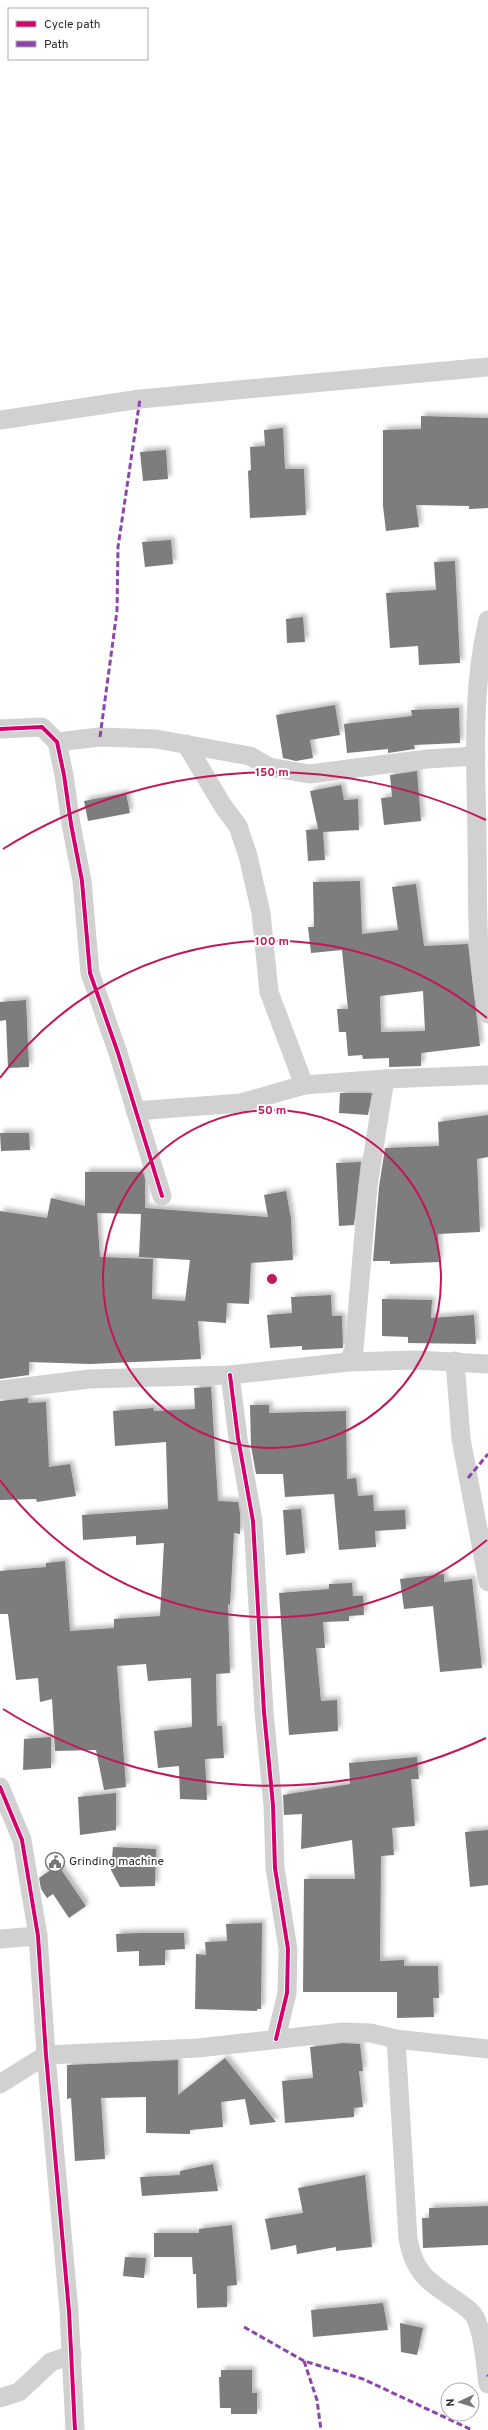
<svg xmlns="http://www.w3.org/2000/svg" width="488" height="2430" viewBox="0 0 488 2430" font-family="Overpass,sans-serif">
  <defs>
    <filter id="shadow"><feDropShadow dx="3.5" dy="-3.5" stdDeviation="2" flood-color="#0004"/></filter>
  </defs>
  <rect width="100%" height="100%" fill="#fff"/>
  <!-- building -->
  <g fill="#7d7d7d" fill-rule="evenodd" filter="url(#shadow)">
    <path d="M421,416L488,418V508L469,509V506L416,505L419,527L386,531L383,506V430L421,429Z"/>
    <path d="M283,428L285,469H304L306,515L250,518L248,471L251,470L250,447L265,446L264,430Z"/>
    <path d="M166,450L168,479L143,481L140,452Z"/>
    <path d="M171,540L173,564L145,567L142,542Z"/>
    <path d="M455,561L460,663L419,665L418,646L390,648L386,593L436,590L434,562Z"/>
    <path d="M303,617L305,642L287,643L286,619Z"/>
    <path d="M335,705L340,735L310,740L313,758L296,761L283,758L276,715Z"/>
    <path d="M459,708L460,743L414,745L415,749L388,753V749L347,753L344,724L412,716L411,710Z"/>
    <path d="M417,771L421,821L384,825L381,798L392,797L390,775Z"/>
    <path d="M341,785L344,800L358,799L359,830L323,832L325,860L308,861L306,830L318,829L310,791Z"/>
    <path d="M126,793L130,813L88,821L84,801Z"/>
    <path d="M360,881L362,934L398,930L392,887L416,884L424,946L468,944L480,1046L421,1053V1066L389,1067V1058L363,1059L362,1055L348,1056L346,1032H339L337,1009H348L342,950L311,953L308,927H314L313,882ZM423,991L425,1031L381,1032L380,996Z"/>
    <path d="M26,1000L29,1067L8,1068L6,1020L0,1021V1002Z"/>
    <path d="M340,1093H372L368,1115L339,1113Z"/>
    <path d="M488,1115V1157L477,1159L480,1232L438,1234L439,1262L390,1264V1261H373L379,1187L385,1148L439,1146L438,1122Z"/>
    <path d="M0,1133H29L30,1150L1,1151Z"/>
    <path d="M361,1162L354,1225L339,1226L336,1163Z"/>
    <path d="M85,1172H143L145,1179V1208L268,1217L264,1195L286,1191L291,1219L293,1260L251,1263L249,1304L227,1303L226,1323L198,1321L201,1359L90,1364L29,1362V1375L0,1379V1211L47,1218L51,1198L85,1206ZM97,1213L141,1214L139,1257L190,1260L185,1301L152,1299L153,1259L100,1257Z"/>
    <path d="M331,1295L332,1316H342L343,1348L302,1350V1346L270,1348L267,1315L292,1313L291,1297Z"/>
    <path d="M382,1299L432,1300L431,1318L474,1315L476,1344L408,1343V1337L382,1336Z"/>
    <path d="M211,1387L218,1501L238,1502L240,1513V1534L234,1533L230,1605L228,1604L230,1673L216,1674L217,1726H222L224,1758L205,1759L207,1800L180,1799L179,1766L158,1768L154,1731L192,1727L191,1678L148,1681L146,1664L117,1666L126,1787L104,1790L96,1750L55,1751L52,1699L40,1702L38,1678L16,1680L8,1614H0V1571L46,1567V1563L65,1561L70,1631L114,1628V1619L160,1616L164,1543L136,1545V1536L83,1540L82,1515L168,1509L166,1442L115,1446L113,1411L153,1408L154,1411L195,1409L194,1388Z"/>
    <path d="M28,1398V1403L46,1402L49,1467L70,1464L76,1496L37,1502L36,1499L0,1500V1401Z"/>
    <path d="M250,1405H269V1413L346,1411L347,1479L356,1478L358,1496L373,1495L374,1511L405,1510L406,1529L375,1531L376,1547L339,1550L334,1494L285,1497L283,1474H256L251,1446Z"/>
    <path d="M301,1509L305,1553L286,1555L283,1510Z"/>
    <path d="M444,1574V1582L472,1579L482,1668L440,1672L433,1606L404,1609L400,1579Z"/>
    <path d="M352,1583L353,1596H363L364,1615L349,1616V1621L323,1622L325,1648H316L321,1701L337,1700L338,1731L289,1735L279,1593L329,1589V1584Z"/>
    <path d="M51,1737V1768L23,1770L24,1739Z"/>
    <path d="M417,1757L419,1779H411L415,1826L392,1828L394,1855L381,1856L380,1961L404,1960V1966H438L439,1998H433L434,2017L397,2018V1992H303L304,1879H355L352,1840L301,1849L302,1814L284,1815L283,1795L350,1784L349,1763Z"/>
    <path d="M116,1793V1830L80,1835L78,1797Z"/>
    <path d="M488,1830V1885L470,1887L465,1832Z"/>
    <path d="M113,1847L156,1849L155,1886L120,1887L111,1870Z"/>
    <path d="M58,1865L86,1906L69,1918L53,1894L47,1898L41,1889L39,1878Z"/>
    <path d="M262,1923L261,2009H257V2011L195,2009L196,1954L206,1955L205,1942L227,1941L226,1924Z"/>
    <path d="M139,1933H184L185,1949L165,1950V1965L139,1966V1951L117,1952L116,1934Z"/>
    <path d="M343,2043L360,2044L363,2071H359L363,2107L354,2108V2117L285,2123L282,2081L313,2078L310,2047Z"/>
    <path d="M225,2058L276,2122L250,2125L245,2099L221,2102L223,2127L190,2130V2134L146,2133V2097L101,2098L105,2159L75,2161L71,2098L67,2099V2065L178,2060V2095Z"/>
    <path d="M213,2164L218,2191L142,2196L140,2177L180,2175V2171Z"/>
    <path d="M365,2175L372,2247L336,2251V2247L297,2254L296,2245L271,2250L265,2219L303,2213L298,2188Z"/>
    <path d="M488,2206V2245L423,2248L422,2218H429V2208Z"/>
    <path d="M232,2225L237,2285L227,2286V2307L197,2308L196,2274H193L192,2257H154V2233H199V2229Z"/>
    <path d="M125,2257L146,2258L144,2278L123,2276Z"/>
    <path d="M383,2303L388,2330L313,2337L311,2310Z"/>
    <path d="M400,2323L423,2328L417,2355L401,2352Z"/>
    <path d="M221,2370H252V2393H257V2414H231V2408H220L219,2377H221Z"/>
  </g>
  <g fill="none" stroke-linecap="round" stroke-linejoin="round">
    <!-- minor -->
    <g stroke="#d1d1d1" stroke-width="19">
      <path d="M0,420L140,399L488,367"/>
      <path d="M488,620C471,691 476,765 477,838C478,896 475,957 488,1014"/>
      <path d="M0,729L42,727L57,742L64,775L71,824L82,881L90,973L118,1053L162,1196"/>
      <path d="M57,742L100,737L156,739L250,756L269,767L309,774L427,759L476,756"/>
      <path d="M186,744L223,806L238,826L248,856L261,913L269,992L304,1085"/>
      <path d="M135,1111L241,1103L304,1085L385,1079L488,1075"/>
      <path d="M455,1361L461,1439L488,1582"/>
      <path d="M348,1362L354,1350L368,1186L385,1079"/>
      <path d="M230,1375L238,1438L253,1521L264,1712L273,1805L275,1868L288,1949L287,1993L276,2039"/>
      <path d="M0,1390L89,1379L230,1375L348,1362L416,1360L488,1364"/>
      <path d="M0,1787L22,1840L38,1936L46,2055L69,2311L75,2430"/>
      <path d="M0,1939L38,1936"/>
      <path d="M396,2039L408,2239C415,2275 428,2281 457,2301C463,2305 471,2310 475,2317C484,2336 485,2363 488,2384"/>
      <path d="M0,2084L46,2055L198,2048L343,2032L371,2033L396,2039L488,2049"/>
      <path d="M0,2398L19,2392L51,2362L72,2355"/>
    </g>
    <!-- quiet -->
    <g stroke="#8e44ad" stroke-width="3" stroke-dasharray="6 3" stroke-linecap="butt">
      <path d="M100,737L117,611L118,547L140,399"/>
      <path d="M468,1478L488,1454"/>
      <path d="M244,2327L304,2361L363,2379L472,2430"/>
      <path d="M304,2361L317,2400L321,2430"/>
      <path d="M487,2375L488,2376"/>
    </g>
    <defs>
      <g id="cycleway">
        <path d="M0,729L42,727L57,742L64,775L71,824L82,881L90,973L118,1053L162,1196"/>
        <path d="M230,1375L238,1438L253,1521L264,1712L273,1805L275,1868L288,1949L287,1993L276,2039"/>
        <path d="M0,1787L22,1840L38,1936L46,2055L69,2311L75,2430"/>
      </g>
    </defs>
    <!-- cycleway casing -->
    <use href="#cycleway" stroke="#fff" stroke-width="6"/>
    <!-- cycleway -->
    <use href="#cycleway" stroke="#d6006c" stroke-width="4"/>
  </g>
  <!-- distance rings -->
  <g fill="none" stroke="#c2185b" stroke-width="2">
    <circle cx="272" cy="1279" r="169"/>
    <path d="M487 1540A338 338 0 0 1 0 1480M0 1078A338 338 0 0 1 487 1018"/>
    <path d="M486 1738A507 507 0 0 1 3 1709M3 849A507 507 0 0 1 486 820"/>
  </g>
  <!-- icons -->
  <defs>
    <symbol id="civic-ring" viewBox="-11 -11 22 22"><circle r="9.5" fill="#fff" stroke="#767676" stroke-width="1.5"/><path d="M-.6-6.5H3V-4.5H.6V-3L4-1V1h2V6H-6V1h2V-1L-.6-3ZM-1.2 2.5V6h2.4V2.5Z" fill="#767676"/></symbol>
  </defs>
  <g fill-rule="evenodd">
    <use href="#civic-ring" x="44" y="1851" width="22" height="22"/>
  </g>
  <g text-anchor="middle" dominant-baseline="central" stroke-width="4" stroke-linejoin="round" paint-order="stroke">
    <!-- poi labels -->
    <g font-size="12" fill="#2c2c2c" stroke="#fff" text-anchor="start">
      <text x="69" y="1862">Grinding machine</text>
    </g>
  </g>
  <circle cx="272" cy="1279" r="6" fill="#c2185b" stroke="#fff" stroke-width="2"/>
  <g font-size="12" text-anchor="middle" font-weight="bold" fill="#c2185b" stroke="#fff" stroke-width="4" stroke-linejoin="round" paint-order="stroke">
    <text x="272" y="776">150 m</text>
    <text x="272" y="945">100 m</text>
    <text x="272" y="1114">50 m</text>
  </g>
  <!-- legend -->
  <rect x="8" y="8" width="140" height="52" fill="#ffffff" stroke="#ababab"/>
  <rect x="16" y="21" width="20" height="6" fill="#d6006c" stroke="#ababab"/>
  <text x="44" y="28" font-size="12" fill="#2c2c2c">Cycle path</text>
  <rect x="16" y="41" width="20" height="6" fill="#8e44ad" stroke="#ababab"/>
  <text x="44" y="48" font-size="12" fill="#2c2c2c">Path</text>
  <!-- north arrow -->
  <g transform="translate(460 2402) rotate(266)"><circle r="19" fill="#ffffff" stroke="#ababab"/>
  <path d="M0-3L7 15L0 10L-7 15Z" fill="#767676"/>
  <text y="-6" font-size="11" font-weight="bold" text-anchor="middle" fill="#2c2c2c">N</text>
  </g>
</svg>
